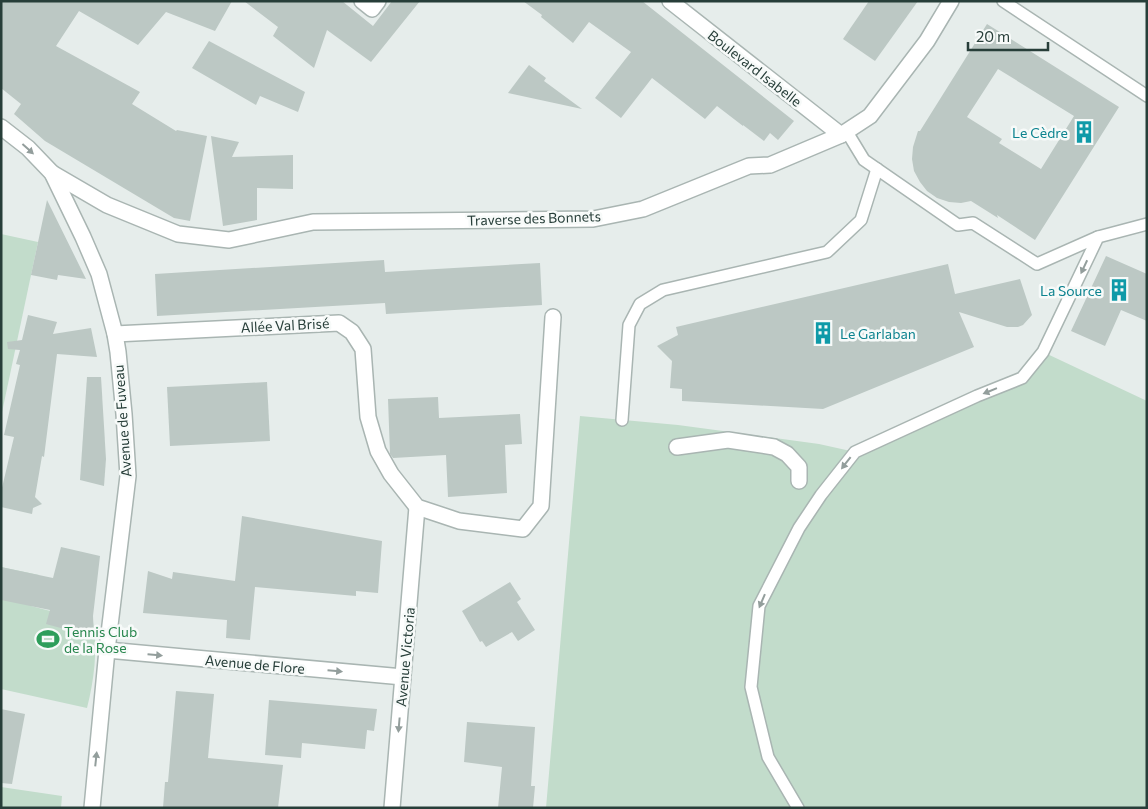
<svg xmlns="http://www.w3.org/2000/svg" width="1148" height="809" viewBox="0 0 1148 809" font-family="Commissioner,sans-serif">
  <rect width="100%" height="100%" fill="#e6edeb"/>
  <!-- green -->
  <g fill="#c2dccb">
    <path d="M1,234L38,242L1,417Z"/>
    <path d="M1043,352L1147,401V808H546L580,416L678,425L819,444L855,452L1022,378Z"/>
    <path d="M1,567L39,575L33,593L31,606L93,622C98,650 94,681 87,708L1,689Z"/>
    <path d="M1,787L62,796L61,808H1Z"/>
  </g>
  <!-- building -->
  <g fill="#bcc8c4" fill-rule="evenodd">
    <path d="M1,1H232L215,31L166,12L138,45L79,11L56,46L140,92L132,104L176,131L177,130L207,136L190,221L174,218L45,141L14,114L21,104L1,88Z"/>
    <path d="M244,1H342L373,26L392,1H420L371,62L327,30L314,68L273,36L278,27Z"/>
    <path d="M523,1H642L794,121L778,140L770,133L764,141L743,125V126L717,106L705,119L652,78L621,118L595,98L631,52L589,22L573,43L541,17L542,15Z"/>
    <path d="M869,1H918L875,61L843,39Z"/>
    <path d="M987,24L1119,107L1035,240L997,215L998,218L971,201L961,203L949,202L937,198L927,191L920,182L914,171L912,159L913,147L918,131H920ZM998,69L1074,116L1041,169L999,143L1002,139L967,117Z"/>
    <path d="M209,41L305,92L298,112L260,96L256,105L192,68Z"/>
    <path d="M529,65L546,78L544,81L582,109L508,93Z"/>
    <path d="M211,136L239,142L232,157L293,155V189L257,188V220L223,226Z"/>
    <path d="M47,200L86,279L58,275L57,280L31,275Z"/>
    <path d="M1106,256L1147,274V321L1121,310L1105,346L1071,331Z"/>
    <path d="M384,260L385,272L540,263L542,305L386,314L385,303L157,316L155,274Z"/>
    <path d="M948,264L955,294L1020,279L1032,315L1023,325L1018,327H1007L959,312L974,347L823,409L682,401V389L670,388L672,361L657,346L678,335L676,327Z"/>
    <path d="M28,315L57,322L53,334L91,328L97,357L57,354L44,457L42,456L35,497L42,504L33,508L32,514L1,507V492L14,437L4,435L20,365L16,364L20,350L8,349L7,342L22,340Z"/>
    <path d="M87,377H101L106,459L104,486L80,480Z"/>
    <path d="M267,382L270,441L170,446L167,387Z"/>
    <path d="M438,397L439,418L520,414L522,444L505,445L507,493L448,497L446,455L393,458L390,454L388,399Z"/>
    <path d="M242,516L382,541L378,593L356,591V596L255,587L250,640L226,638L227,620L143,613L148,571L172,579L173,572L235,581Z"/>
    <path d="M61,547L100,556L93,616L94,637L46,624L50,610L1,600V567L53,578Z"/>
    <path d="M510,582L521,599L517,602L535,630L518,641L512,632L486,647L482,641L480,642L462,611Z"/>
    <path d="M176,691L214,694L208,758L283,765L278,808H163L165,782H168Z"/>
    <path d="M269,700L377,709L374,731L367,730L365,749L302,743L301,758L265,755Z"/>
    <path d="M1,709L25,714L12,784L1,783Z"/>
    <path d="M467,722L535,727L531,786H535L533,808H498L502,767L464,762Z"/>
  </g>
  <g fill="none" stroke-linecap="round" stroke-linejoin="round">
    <defs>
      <g id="lane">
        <path d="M1003,1L1147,96"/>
        <path d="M847,132L864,160L958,225L973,223L1037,264L1098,237"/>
        <path d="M622,420L629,325L640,304L663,290L827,252L861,220L877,169"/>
        <path d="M798,808L768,757L751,687L759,606L799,528L821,495L855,452L977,396L1022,378L1043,352L1098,237L1147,224"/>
      </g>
      <g id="street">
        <path d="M362,1L372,9L378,1"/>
        <path d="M670,1L841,135"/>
        <path d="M1,127L28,148L52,173L83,237L99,274L115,334L118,352L124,414L128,476L107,650L92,808"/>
        <path d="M52,173L107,205L178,234L229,240L313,222L593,219L643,209L749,166L770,165L841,135L870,116L927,41L951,1"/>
        <path d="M115,334L339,323L352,332L363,349L368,417L378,451L391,474L417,507L459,521L523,529L541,506L553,317"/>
        <path d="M677,447L728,440L774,447L787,454L799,467V481"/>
        <path d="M107,650L403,677"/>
        <path d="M392,808L417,507"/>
      </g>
    </defs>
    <!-- lane casing -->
    <use href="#lane" stroke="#a9b5b2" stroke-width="14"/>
    <!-- street casing -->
    <use href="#street" stroke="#a9b5b2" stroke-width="18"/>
    <!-- lane -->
    <use href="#lane" stroke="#fff" stroke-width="11"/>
    <!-- street -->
    <use href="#street" stroke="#fff" stroke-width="15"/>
  </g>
  <!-- one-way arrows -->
  <defs><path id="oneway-solid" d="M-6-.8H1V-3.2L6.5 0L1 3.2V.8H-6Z" transform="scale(1.25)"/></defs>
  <g fill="#939e9c">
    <use href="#oneway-solid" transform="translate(28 149) rotate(42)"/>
    <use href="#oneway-solid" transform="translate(1084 267) rotate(115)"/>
    <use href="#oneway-solid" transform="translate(990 391) rotate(158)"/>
    <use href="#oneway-solid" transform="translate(846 463) rotate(128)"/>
    <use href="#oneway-solid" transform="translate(762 601) rotate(113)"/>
    <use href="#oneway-solid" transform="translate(155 655) rotate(5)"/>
    <use href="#oneway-solid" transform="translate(335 671) rotate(5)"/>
    <use href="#oneway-solid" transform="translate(399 725) rotate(95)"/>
    <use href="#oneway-solid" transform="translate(96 759) rotate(-84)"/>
  </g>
  <!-- icons -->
  <defs>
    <symbol id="building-bare" viewBox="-9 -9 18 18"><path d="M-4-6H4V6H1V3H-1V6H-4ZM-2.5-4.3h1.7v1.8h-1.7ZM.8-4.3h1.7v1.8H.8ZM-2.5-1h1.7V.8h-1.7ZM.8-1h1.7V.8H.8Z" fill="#0f9aa8" stroke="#f7faf9" stroke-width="2.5" paint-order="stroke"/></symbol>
    <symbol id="stadium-bare" viewBox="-9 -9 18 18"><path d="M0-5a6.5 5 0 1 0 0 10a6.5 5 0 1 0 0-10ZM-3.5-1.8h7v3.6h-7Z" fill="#2e9e5b" stroke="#f7faf9" stroke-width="2.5" paint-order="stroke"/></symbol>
  </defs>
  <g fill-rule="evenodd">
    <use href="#building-bare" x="1068" y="116" width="32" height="32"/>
    <use href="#building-bare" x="1103" y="274" width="32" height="32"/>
    <use href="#building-bare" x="807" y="317" width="32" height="32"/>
    <use href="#stadium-bare" x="32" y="623" width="32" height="32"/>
  </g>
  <g text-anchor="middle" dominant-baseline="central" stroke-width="5" stroke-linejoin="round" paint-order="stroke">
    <!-- street labels -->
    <g font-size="14" fill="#273e39" stroke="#f7faf9">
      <text transform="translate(755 68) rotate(38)">Boulevard Isabelle</text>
      <text transform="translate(534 218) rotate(-2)">Traverse des Bonnets</text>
      <text transform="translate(285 325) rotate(-3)">Allée Val Brisé</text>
      <text transform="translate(122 421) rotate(-94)">Avenue de Fuveau</text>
      <text transform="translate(405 657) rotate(-85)">Avenue Victoria</text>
      <text transform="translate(255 664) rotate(5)">Avenue de Flore</text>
    </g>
    <!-- culture labels -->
    <g font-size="14" fill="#0d838f" stroke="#f7faf9" text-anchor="end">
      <text x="1068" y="132">Le Cèdre</text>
      <text x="1102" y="290">La Source</text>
      <text x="840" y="333" text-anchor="start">Le Garlaban</text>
    </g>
    <!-- leisure labels -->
    <g font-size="14" fill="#27864d" stroke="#f7faf9" text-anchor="start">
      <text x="64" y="631">Tennis Club<tspan x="64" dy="16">de la Rose</tspan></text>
    </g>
  </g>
  <!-- border -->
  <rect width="1148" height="809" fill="none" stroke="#273e39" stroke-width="5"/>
  <!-- scale -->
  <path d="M968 42v8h80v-8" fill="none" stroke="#273e39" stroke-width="2.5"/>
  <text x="976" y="42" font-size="15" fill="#273e39" stroke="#f7faf9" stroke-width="4" paint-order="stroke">20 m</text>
</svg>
